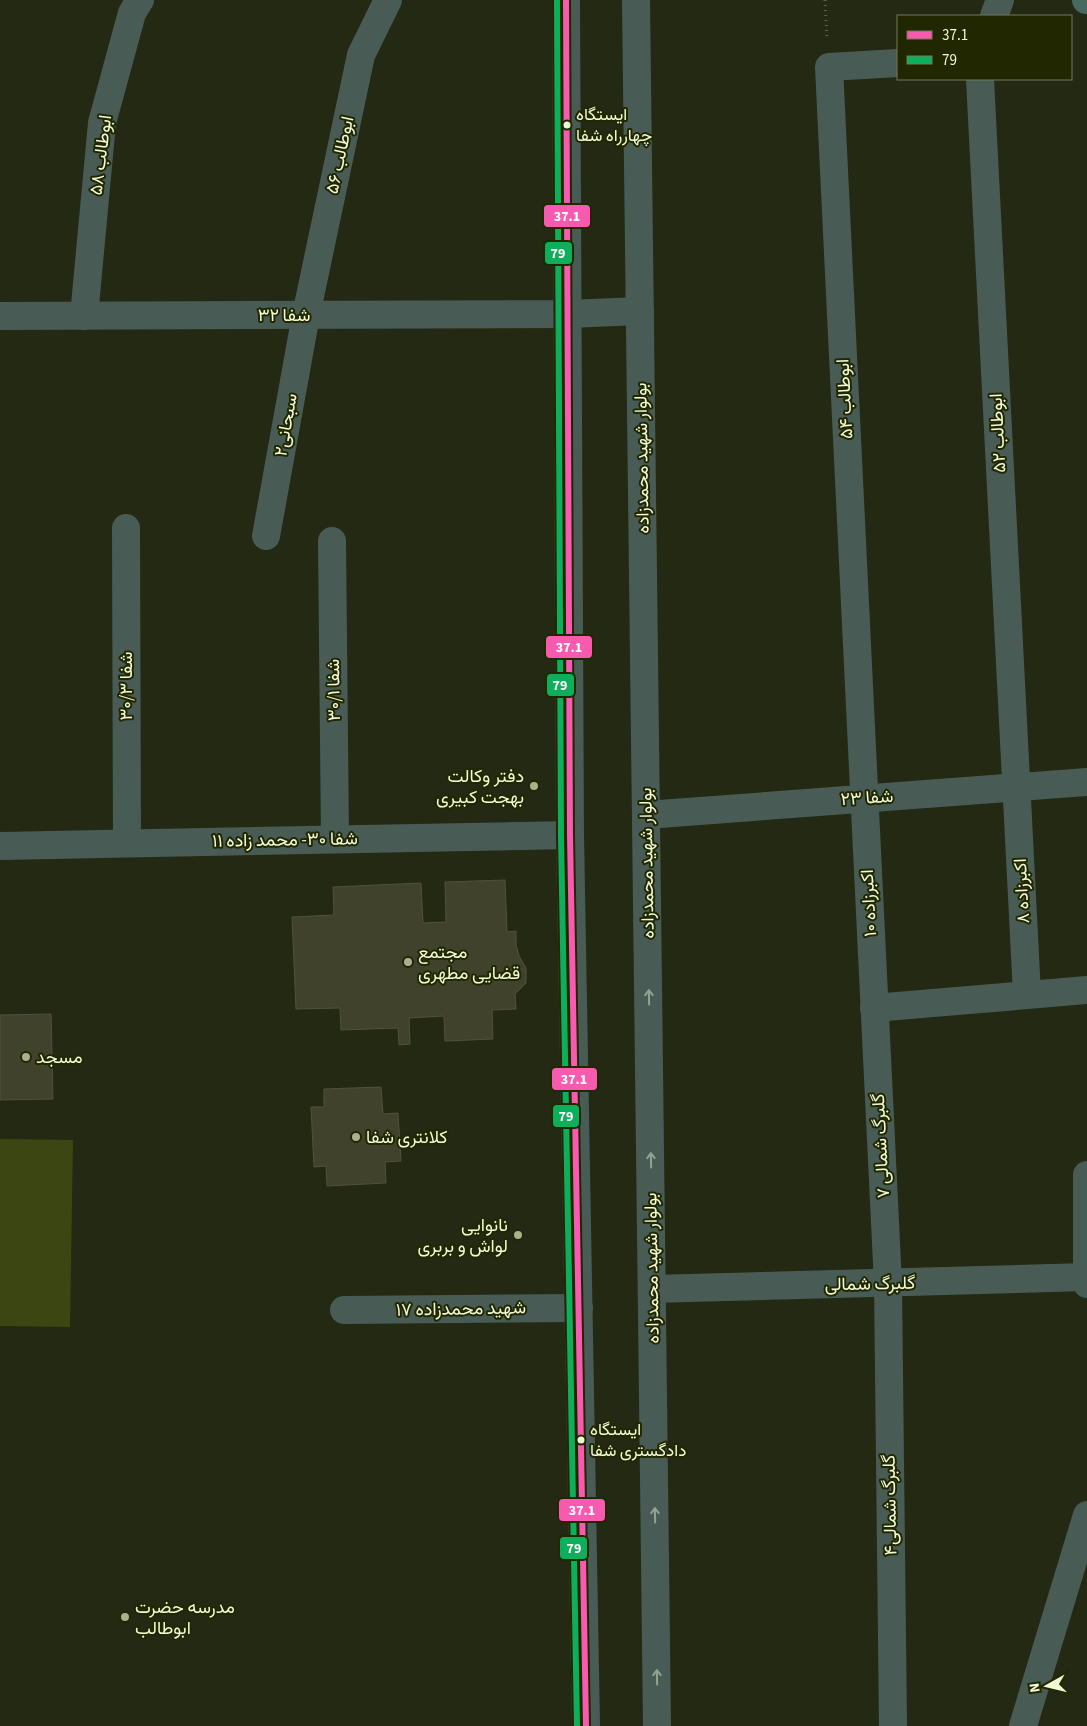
<svg xmlns="http://www.w3.org/2000/svg" width="1087" height="1726" viewBox="0 0 1087 1726" font-family="'Source Sans 3',Vazirmatn,sans-serif">
  <rect width="100%" height="100%" fill="#242913"/>
  <!-- green -->
  <path fill="#3c4613" d="M0,1139L73,1140L70,1327L0,1326Z"/>
  <!-- building -->
  <g fill="#41422c" stroke="#525239">
    <path d="M505,880L507,932L516,931V945L519,956L526,968V983L515,994L516,1009L492,1010L493,1039L445,1041L444,1016L409,1018L410,1044L399,1045L398,1028L341,1030L340,1008L296,1009L292,917L334,915L333,887L421,883L423,923L446,922L445,882Z"/>
    <path d="M51,1014L53,1099L0,1100V1015Z"/>
    <path d="M381,1087L383,1114L398,1113L401,1161L385,1162L386,1183L327,1186L326,1166L314,1167L311,1107H324V1089Z"/>
  </g>
  <g fill="none" stroke-linecap="round" stroke-linejoin="round">
    <!-- path -->
    <path stroke="#55645a" stroke-width="3" stroke-dasharray="1 4" stroke-linecap="butt" d="M825,0L827,39"/>
    <!-- minor -->
    <g stroke="#485c55" stroke-width="28">
      <path d="M566,0L570,835L586,1726"/>
      <path d="M636,0L657,1726"/>
      <path d="M994,16L1000,0"/>
      <path d="M980,79L1027,994"/>
      <path d="M0,316L568,314L640,311"/>
      <path d="M84,316L102,123L132,13L140,0"/>
      <path d="M126,528L127,843"/>
      <path d="M266,536L306,315L361,55L388,0"/>
      <path d="M332,541L335,839"/>
      <path d="M646,815L1087,782"/>
      <path d="M0,846L570,835"/>
      <path d="M874,1008L1087,990"/>
      <path d="M1087,1175V1284"/>
      <path d="M652,1289L1087,1277"/>
      <path d="M344,1310L579,1308"/>
      <path d="M893,1726L888,1284L829,67L898,63"/>
      <path d="M1023,1726L1087,1515"/>
    </g>
    <!-- major -->
    <path stroke="#466960" stroke-width="28" d="M1086,0H1087"/>
    <defs>
      <path id="bus-1" d="M566,0L570,835L586,1726"/>
      <path id="bus-2" d="M557,0L561,835L577,1726"/>
    </defs>
    <!-- bus-1 casing -->
    <use href="#bus-1" stroke="#202701" stroke-width="10"/>
    <!-- bus-2 casing -->
    <use href="#bus-2" stroke="#202701" stroke-width="10"/>
    <!-- bus-1 -->
    <use href="#bus-1" stroke="#f75aaf" stroke-width="6"/>
    <!-- bus-2 -->
    <use href="#bus-2" stroke="#0daf5c" stroke-width="6"/>
  </g>
  <!-- one-way arrows -->
  <defs><path id="oneway-shaft" d="M-6 0H5M1.5-3L5.5 0L1.5 3" fill="none" stroke-width="1.6" stroke-linecap="round" stroke-linejoin="round" transform="scale(1.25)"/></defs>
  <g stroke="#94a38f">
    <use href="#oneway-shaft" transform="translate(649 997) rotate(-91)"/>
    <use href="#oneway-shaft" transform="translate(651 1160) rotate(-91)"/>
    <use href="#oneway-shaft" transform="translate(655 1515) rotate(-91)"/>
    <use href="#oneway-shaft" transform="translate(657 1677) rotate(-91)"/>
  </g>
  <!-- markers -->
  <g fill="#f0fad5" stroke="#202701" stroke-width="2">
    <circle cx="567" cy="125" r="4.5"/>
    <circle cx="581" cy="1440" r="4.5"/>
  </g>
  <g fill="#a9b191" stroke="#202701" stroke-width="2">
    <circle cx="534" cy="786" r="5"/>
    <circle cx="408" cy="962" r="5"/>
    <circle cx="26" cy="1057" r="5"/>
    <circle cx="356" cy="1137" r="5"/>
    <circle cx="518" cy="1235" r="5"/>
    <circle cx="125" cy="1617" r="5"/>
  </g>
  <g text-anchor="middle" dominant-baseline="central" stroke-width="4" stroke-linejoin="round" paint-order="stroke">
    <!-- bus labels -->
    <g font-size="17" fill="#f0fad5" stroke="#202701" text-anchor="start">
      <text x="576" y="115">ایستگاه<tspan x="576" dy="21">چهارراه شفا</tspan></text>
      <text x="590" y="1430">ایستگاه<tspan x="590" dy="21">دادگستری شفا</tspan></text>
    </g>
    <!-- street labels -->
    <g font-size="18" fill="#f0fad5" stroke="#202701">
      <text transform="translate(101 155) rotate(-83)">ابوطالب ۵۸</text>
      <text transform="translate(340 155) rotate(-78)">ابوطالب ۵۶</text>
      <text x="284" y="315">شفا ۳۲</text>
      <text transform="translate(845 399) rotate(-93)">ابوطالب ۵۴</text>
      <text transform="translate(286 425) rotate(-80)">سبحانی۲</text>
      <text transform="translate(998 433) rotate(-93)">ابوطالب ۵۲</text>
      <text transform="translate(642 458) rotate(-91)">بولوار شهید محمدزاده</text>
      <text transform="translate(126 686) rotate(-90)">۳۰/۳ شفا</text>
      <text transform="translate(334 690) rotate(-91)">شفا ۳۰/۱</text>
      <text transform="translate(867 798) rotate(-4)">شفا ۲۳</text>
      <text transform="translate(285 840) rotate(-1)">شفا ۳۰- محمد زاده ۱۱</text>
      <text transform="translate(647 863) rotate(-91)">بولوار شهید محمدزاده</text>
      <text transform="translate(1022 891) rotate(-93)">اکبرزاده ۸</text>
      <text transform="translate(869 903) rotate(-93)">اکبرزاده ۱۰</text>
      <text transform="translate(881 1146) rotate(-93)">گلبرگ شمالی ۷</text>
      <text transform="translate(652 1268) rotate(-91)">بولوار شهید محمدزاده</text>
      <text transform="translate(870 1284) rotate(-1)">گلبرگ شمالی</text>
      <text transform="translate(461 1309) rotate(-1)">شهید محمدزاده ۱۷</text>
      <text transform="translate(890 1505) rotate(-91)">گلبرگ شمالی۴</text>
    </g>
    <!-- poi labels -->
    <g font-size="18" fill="#f0fad5" stroke="#202701" text-anchor="start">
      <text x="524" y="776" text-anchor="end">دفتر وکالت<tspan x="524" dy="21">بهجت کبیری</tspan></text>
      <text x="418" y="952">مجتمع<tspan x="418" dy="21">قضایی مطهری</tspan></text>
      <text x="36" y="1057">مسجد</text>
      <text x="366" y="1137">کلانتری شفا</text>
      <text x="508" y="1225" text-anchor="end">نانوایی<tspan x="508" dy="21">لواش و بربری</tspan></text>
      <text x="135" y="1607">مدرسه حضرت<tspan x="135" dy="21">ابوطالب</tspan></text>
    </g>
  </g>
  <g stroke="#202701" stroke-width="2">
    <rect x="543" y="204" width="48" height="24" rx="5" fill="#f75aaf"/>
    <rect x="544" y="241" width="29" height="24" rx="5" fill="#0daf5c"/>
    <rect x="545" y="635" width="48" height="24" rx="5" fill="#f75aaf"/>
    <rect x="546" y="673" width="29" height="24" rx="5" fill="#0daf5c"/>
    <rect x="551" y="1067" width="47" height="24" rx="5" fill="#f75aaf"/>
    <rect x="552" y="1104" width="28" height="24" rx="5" fill="#0daf5c"/>
    <rect x="558" y="1498" width="48" height="24" rx="5" fill="#f75aaf"/>
    <rect x="559" y="1536" width="29" height="24" rx="5" fill="#0daf5c"/>
  </g>
  <g font-size="14" text-anchor="middle" font-weight="bold" fill="#fff">
    <text x="567" y="221">37.1</text>
    <text x="558" y="258">79</text>
    <text x="569" y="652">37.1</text>
    <text x="560" y="690">79</text>
    <text x="574" y="1084">37.1</text>
    <text x="566" y="1121">79</text>
    <text x="582" y="1515">37.1</text>
    <text x="574" y="1553">79</text>
  </g>
  <!-- legend -->
  <rect x="897" y="15" width="175" height="65" fill="#202701" stroke="#737b56"/>
  <rect x="907" y="31" width="25" height="8" fill="#f75aaf" stroke="#737b56"/>
  <text x="942" y="40" font-size="15" fill="#f0fad5">37.1</text>
  <rect x="907" y="56" width="25" height="8" fill="#0daf5c" stroke="#737b56"/>
  <text x="942" y="65" font-size="15" fill="#f0fad5">79</text>
  <!-- north arrow -->
  <g transform="translate(1047 1686) rotate(262)" stroke="#202701" stroke-width="4" paint-order="stroke">
  <path d="M0-4L9 19L0 12L-9 19Z" fill="#f0fad5"/>
  <text y="-8" font-size="14" font-weight="bold" text-anchor="middle" fill="#f0fad5">N</text>
  </g>
</svg>
